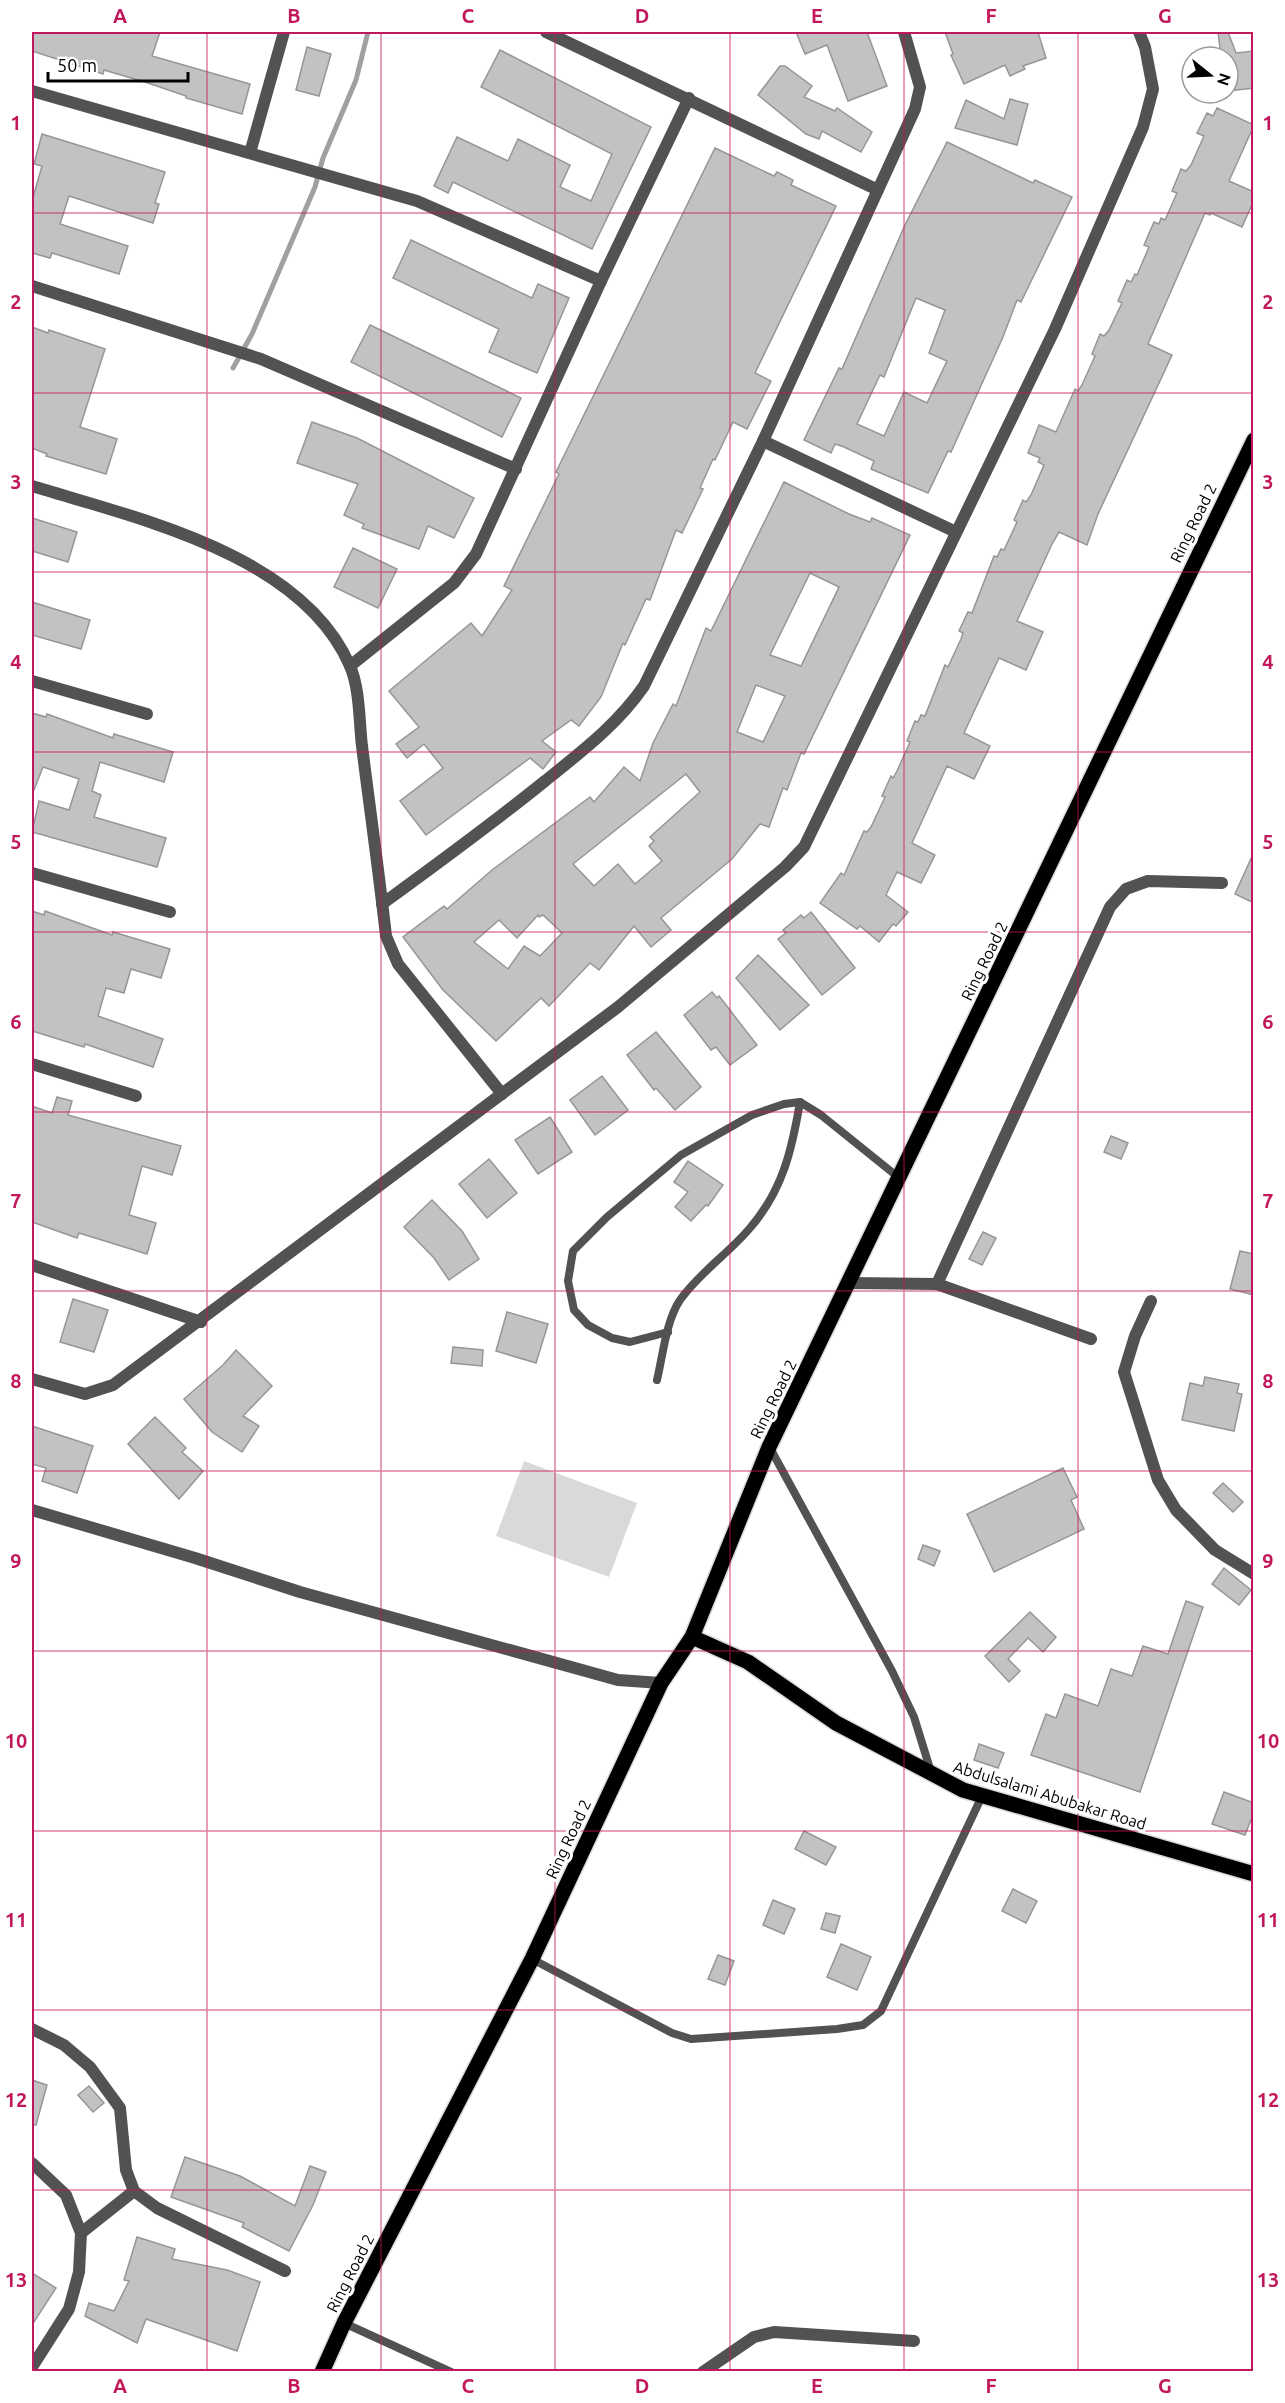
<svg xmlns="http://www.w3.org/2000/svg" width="1285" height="2403" viewBox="0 0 1285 2403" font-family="Ubuntu,sans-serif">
  <rect width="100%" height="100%" fill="#fff"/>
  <!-- green -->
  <path fill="#d9d9d9" d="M524,1461L637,1503L609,1577L496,1536Z"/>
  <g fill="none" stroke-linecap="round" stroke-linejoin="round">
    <!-- stream -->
    <path stroke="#a0a0a0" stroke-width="5" d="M233,368L252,334L315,187L323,158L356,80L368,32"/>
  </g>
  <!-- building -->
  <g fill="#c2c2c2" stroke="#969696" stroke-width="1.5" fill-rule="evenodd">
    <path d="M32,32H160L152,56L250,84L242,114L186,98V96L148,83L104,70L103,74L32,51Z"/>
    <path d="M796,32H867L887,86L848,101L827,45L805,54Z"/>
    <path d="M945,32H1038L1046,58L1023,66L1025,69L1010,76L1005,65L964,84L951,55L953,54Z"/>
    <path d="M1218,32H1228L1236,53L1254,51V88L1228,91V57H1221Z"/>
    <path d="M307,47L331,54L319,96L296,90Z"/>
    <path d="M500,50L651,127L592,249L453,182L448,193L434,186L457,137L508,161L518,139L570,165L560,187L591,201L612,154L481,87Z"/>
    <path d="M780,66H785L812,86L804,97L835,111L837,108L872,132L861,152L822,131L819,139L806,134L758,95Z"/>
    <path d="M1010,99L1028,104L1017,145L955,128L966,100L1004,119Z"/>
    <path d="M1217,108L1254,125L1229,181L1254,192V200L1242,227L1211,213L1210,215L1205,213L1148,344L1172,355L1098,514L1087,545L1059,532L1052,544L1017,621L1043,632L1026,670L999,658L964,733L990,746L974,779L947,766L912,843L935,855L921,883L897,872L886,895L908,912L896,926L893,924L879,942L860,926L857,929L820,903L841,873L844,875L864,831L867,832L871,827L885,797L882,796L891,776L893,778L897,771L910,742L907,741L915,721L918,722L921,715L925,716L945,665L948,667L961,639L963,633L959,631L968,612L972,613L994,556L997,557L1001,549L1004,550L1017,522L1014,520L1023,500L1026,502L1031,495L1044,465L1038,462L1040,458L1028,453L1039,425L1056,432L1075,389L1078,391L1082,385L1095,356L1092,354L1100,334L1104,336L1109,330L1122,303L1118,301L1127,280L1131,282L1135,274L1137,275L1149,247L1144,245L1154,222L1159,224L1161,218L1165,220L1177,193L1172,191L1181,169L1186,171L1191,165L1204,136L1197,133L1207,113L1213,116Z"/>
    <path d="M42,134L165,172L155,203L159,204L153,223L69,196L60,224L128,246L119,274L52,253L50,258L32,253V201L42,166L34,164Z"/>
    <path d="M947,142L1033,183L1035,180L1072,197L1021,302L1017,300L1003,337L951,452L948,451L928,493L871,469L874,461L844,447L835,444L831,453L804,440L839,368L842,369L905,225ZM916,298L945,310L929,353L947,361L927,403L904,392L884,436L857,424L880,375L884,377Z"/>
    <path d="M715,148L774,176L777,172L793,180L791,185L836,206L755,373L771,381L747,429L733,422L715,460L713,459L700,488L703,489L682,533L676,530L650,600L646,599L625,645L623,643L601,697L579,726L571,720L542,741L556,752L543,769L530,758L426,835L400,801L443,768L424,744L407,758L396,744L419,727L389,691L471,623L482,636L512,590L504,586L559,474L556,472Z"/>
    <path d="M411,240L532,298L538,284L569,298L537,373L489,352L499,329L393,278Z"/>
    <path d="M370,325L521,398L502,437L351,362Z"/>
    <path d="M32,327L48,333L49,330L105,349L80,427L117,439L106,474L46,456L47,454L32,448Z"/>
    <path d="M312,422L357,438L474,498L454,538L428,526L419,549L362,528L364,524L344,515L358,484L297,463Z"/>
    <path d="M784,482L849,514L870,522L872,518L910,535L804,754L801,753L787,790L783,788L769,827L760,824L732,859L661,918L671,930L651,947L634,926L599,970L590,963L549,1006L541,998L496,1041L443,990L403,937L444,906L447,909L492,870L590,797L594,802L624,767L640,781L653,743L673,704L676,706L706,628L711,631ZM810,573L839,587L801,666L770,655ZM756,685L785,696L763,742L737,732ZM686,774L700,792L650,837L654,841L649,846L662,861L635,884L618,864L594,886L573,864ZM538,915L539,917L543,915L562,933L540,956L524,946L508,969L474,942L499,920L517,938Z"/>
    <path d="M32,518L77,532L68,562L32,551Z"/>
    <path d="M353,548L397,569L378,608L334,587Z"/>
    <path d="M32,602L90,620L81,649L32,635Z"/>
    <path d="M32,713L46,717L47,714L113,738L114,734L173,752L164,782L100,762L92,791L101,795L94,817L166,838L157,867L32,832L39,801L69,810L79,779L43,767L32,795Z"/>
    <path d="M1254,852V903L1235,894Z"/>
    <path d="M32,911L44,915L45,911L112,935L113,932L170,949L161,978L131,969L124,993L106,988L98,1016L163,1039L153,1067L85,1044L84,1047L32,1031Z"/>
    <path d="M811,912L855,968L822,995L778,939L786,933L783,930L801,915L804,918Z"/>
    <path d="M758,955L809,1005L780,1030L736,978Z"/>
    <path d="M712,992L717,998L719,996L757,1045L730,1065L716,1047L711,1050L684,1015Z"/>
    <path d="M656,1032L701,1087L675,1110L656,1088L654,1090L627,1055Z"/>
    <path d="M602,1076L628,1110L595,1135L570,1100Z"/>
    <path d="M57,1097L72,1101L68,1115L181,1146L172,1175L142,1166L129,1215L156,1223L147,1254L79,1233L77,1238L32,1222V1106L52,1113Z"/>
    <path d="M550,1117L572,1152L538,1174L515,1140Z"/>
    <path d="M1111,1136L1128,1143L1121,1159L1104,1152Z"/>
    <path d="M489,1159L517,1193L487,1218L459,1184Z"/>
    <path d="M688,1161L723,1185L708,1206L706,1205L691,1221L675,1207L688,1192L674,1182Z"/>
    <path d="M432,1200L462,1231L479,1259L449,1280L434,1258L404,1227Z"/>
    <path d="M983,1232L996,1238L982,1265L969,1259Z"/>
    <path d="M1240,1251L1254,1254V1295L1230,1289Z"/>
    <path d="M73,1299L108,1310L94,1352L60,1342Z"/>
    <path d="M507,1312L548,1324L536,1363L496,1351Z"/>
    <path d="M453,1347L483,1350L482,1366L451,1363Z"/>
    <path d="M236,1350L272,1386L243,1416L259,1426L242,1452L212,1432L184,1399L223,1365Z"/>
    <path d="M1205,1377L1239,1384L1237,1393L1242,1394L1234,1431L1182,1420L1190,1383L1203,1386Z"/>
    <path d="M155,1417L186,1448L182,1452L203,1471L179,1499L128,1444Z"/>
    <path d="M32,1426L93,1446L77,1493L42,1481L46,1468L32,1464Z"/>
    <path d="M1063,1468L1077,1497L1071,1500L1084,1529L994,1572L967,1514Z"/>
    <path d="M1223,1483L1243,1502L1233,1512L1213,1493Z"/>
    <path d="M923,1545L940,1551L934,1566L918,1559Z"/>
    <path d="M1224,1568L1251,1590L1239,1605L1212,1584Z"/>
    <path d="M1186,1601L1203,1607L1140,1792L1031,1755L1046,1714L1056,1718L1065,1694L1098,1706L1111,1669L1132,1676L1143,1646L1168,1654Z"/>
    <path d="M1030,1612L1056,1637L1043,1652L1028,1638L1008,1659L1020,1671L1009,1682L985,1656Z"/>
    <path d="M979,1744L1004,1753L998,1768L974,1760Z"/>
    <path d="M1224,1792L1254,1803V1812L1245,1835L1212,1824Z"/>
    <path d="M804,1831L836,1847L826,1865L795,1849Z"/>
    <path d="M1013,1889L1037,1901L1026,1923L1002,1911Z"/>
    <path d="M773,1900L795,1909L784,1934L763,1925Z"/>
    <path d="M826,1913L840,1916L835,1933L821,1929Z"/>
    <path d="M841,1944L871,1957L857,1990L827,1977Z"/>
    <path d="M718,1955L734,1961L725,1985L708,1979Z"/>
    <path d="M32,2080L47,2085L36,2125H32Z"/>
    <path d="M89,2086L104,2103L93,2112L78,2095Z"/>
    <path d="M185,2157L240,2176L295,2206L310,2166L326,2172L313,2205L289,2251L242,2227L244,2223L171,2197Z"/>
    <path d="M137,2237L175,2249L172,2259L227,2270L260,2282L237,2351L146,2319L137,2343L85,2316L89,2303L114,2311L129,2281L124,2280Z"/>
    <path d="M32,2273L56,2288L32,2325Z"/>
  </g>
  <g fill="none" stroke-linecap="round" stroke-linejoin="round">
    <defs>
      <g id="primary">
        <path d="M692,1637L748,1662L836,1723L963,1790L1254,1874"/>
        <path d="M322,2372L344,2323L532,1959L661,1683L692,1637L769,1447L1254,440"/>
      </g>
    </defs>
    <!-- primary casing -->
    <use href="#primary" stroke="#dbdbdb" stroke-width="18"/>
    <!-- service -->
    <g stroke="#525252" stroke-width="8">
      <path d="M668,1332L630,1342L612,1338L588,1325L574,1310L568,1281L573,1251L607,1217L681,1155L752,1115L784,1104L800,1102L821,1115L898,1177"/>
      <path d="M657,1380C663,1355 666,1321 680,1300C700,1272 728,1254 750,1228C783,1190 792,1149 800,1102"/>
      <path d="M770,1448L892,1671L914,1717L931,1772"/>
      <path d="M532,1959L672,2033L691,2039L837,2029L863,2025L881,2011L982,1796"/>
      <path d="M344,2323L451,2372"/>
    </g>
    <!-- minor -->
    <g stroke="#525252" stroke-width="12">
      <path d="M546,32L878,190"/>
      <path d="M32,91L417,201L601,281"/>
      <path d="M250,153L284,32"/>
      <path d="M32,286L261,359L516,469"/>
      <path d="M763,441L956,532"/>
      <path d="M32,486C136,518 302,554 350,666C360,689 359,721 362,746C370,810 379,873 386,936L398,964L502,1094"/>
      <path d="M350,666L454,583L476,554L601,281L689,98"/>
      <path d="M32,681L147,714"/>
      <path d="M32,873L170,912"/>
      <path d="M382,904C437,864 492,824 545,781C581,752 617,725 644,686L763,441L915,109L920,87L904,32"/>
      <path d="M32,1064L136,1096"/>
      <path d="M32,1265L201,1322"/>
      <path d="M849,1283L937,1284L1091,1339"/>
      <path d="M937,1284L1110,907L1126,889L1148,881L1222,883"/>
      <path d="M1151,1301L1135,1336L1124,1372L1158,1480L1176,1510L1215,1550L1254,1574"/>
      <path d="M32,1379L85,1394L113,1385L618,1007L785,867L804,847L1055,329L1143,127L1153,89L1145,47L1139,32"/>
      <path d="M32,2029L64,2045L90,2067L120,2108L126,2170L134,2191L157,2208L285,2271"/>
      <path d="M32,2163L66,2195L81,2233L79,2272L69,2309L32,2367"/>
      <path d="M81,2233L134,2191"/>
      <path d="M703,2372L754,2337L774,2332L914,2341"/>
    </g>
    <!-- tertiary -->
    <path stroke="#525252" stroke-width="12" d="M32,1510L195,1558L300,1592L618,1680L661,1683"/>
    <!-- primary -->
    <use href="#primary" stroke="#000" stroke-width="15"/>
  </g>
  <!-- grid -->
  <path fill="none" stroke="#c2185b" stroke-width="1.5" stroke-opacity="0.55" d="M207,32V2372M381,32V2372M555,32V2372M730,32V2372M904,32V2372M1078,32V2372M32,213H1254M32,393H1254M32,572H1254M32,752H1254M32,932H1254M32,1112H1254M32,1291H1254M32,1471H1254M32,1651H1254M32,1831H1254M32,2010H1254M32,2190H1254"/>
  <g text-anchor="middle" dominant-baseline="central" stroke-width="6" stroke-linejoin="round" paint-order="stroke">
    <!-- street labels -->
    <g font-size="16" fill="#000" stroke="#fff">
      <text transform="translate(1193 523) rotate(-64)">Ring Road 2</text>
      <text transform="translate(984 961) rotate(-64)">Ring Road 2</text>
      <text transform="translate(773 1399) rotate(-64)">Ring Road 2</text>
      <text transform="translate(1050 1795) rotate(17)">Abdulsalami Abubakar Road</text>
      <text transform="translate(568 1839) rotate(-65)">Ring Road 2</text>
      <text transform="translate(350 2273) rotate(-63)">Ring Road 2</text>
    </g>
  </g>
  <!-- border -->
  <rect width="1285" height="2403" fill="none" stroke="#ffffff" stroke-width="66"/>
  <!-- north arrow -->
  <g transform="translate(1210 75) rotate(108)"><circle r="28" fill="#ffffff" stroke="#999999" stroke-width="1.5"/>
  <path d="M0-4.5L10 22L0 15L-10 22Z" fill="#000000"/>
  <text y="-9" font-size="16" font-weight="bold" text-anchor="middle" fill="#000000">N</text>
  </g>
  <!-- scale -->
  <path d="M48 72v9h140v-9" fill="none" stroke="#000000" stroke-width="3"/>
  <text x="57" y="72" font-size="18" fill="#000000" stroke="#ffffff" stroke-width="4.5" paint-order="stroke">50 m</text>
  <rect x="33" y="33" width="1219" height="2337" fill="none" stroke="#c2185b" stroke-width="2"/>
  <g font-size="20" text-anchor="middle" font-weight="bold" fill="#c2185b">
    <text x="120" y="23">A</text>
    <text x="294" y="23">B</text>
    <text x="468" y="23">C</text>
    <text x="642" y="23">D</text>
    <text x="817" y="23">E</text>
    <text x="991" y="23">F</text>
    <text x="1165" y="23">G</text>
    <text x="16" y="130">1</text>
    <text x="1268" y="130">1</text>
    <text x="16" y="309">2</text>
    <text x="1268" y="309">2</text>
    <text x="16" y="489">3</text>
    <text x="1268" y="489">3</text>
    <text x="16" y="669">4</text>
    <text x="1268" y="669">4</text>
    <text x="16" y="849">5</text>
    <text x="1268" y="849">5</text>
    <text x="16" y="1029">6</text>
    <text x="1268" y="1029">6</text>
    <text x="16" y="1208">7</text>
    <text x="1268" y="1208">7</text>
    <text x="16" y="1388">8</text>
    <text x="1268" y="1388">8</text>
    <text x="16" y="1568">9</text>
    <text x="1268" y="1568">9</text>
    <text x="16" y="1748">10</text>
    <text x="1268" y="1748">10</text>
    <text x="16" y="1927">11</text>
    <text x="1268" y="1927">11</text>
    <text x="16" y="2107">12</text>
    <text x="1268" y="2107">12</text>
    <text x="16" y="2287">13</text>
    <text x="1268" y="2287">13</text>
    <text x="120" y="2393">A</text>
    <text x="294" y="2393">B</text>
    <text x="468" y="2393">C</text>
    <text x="642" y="2393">D</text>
    <text x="817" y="2393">E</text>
    <text x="991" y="2393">F</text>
    <text x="1165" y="2393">G</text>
  </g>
</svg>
